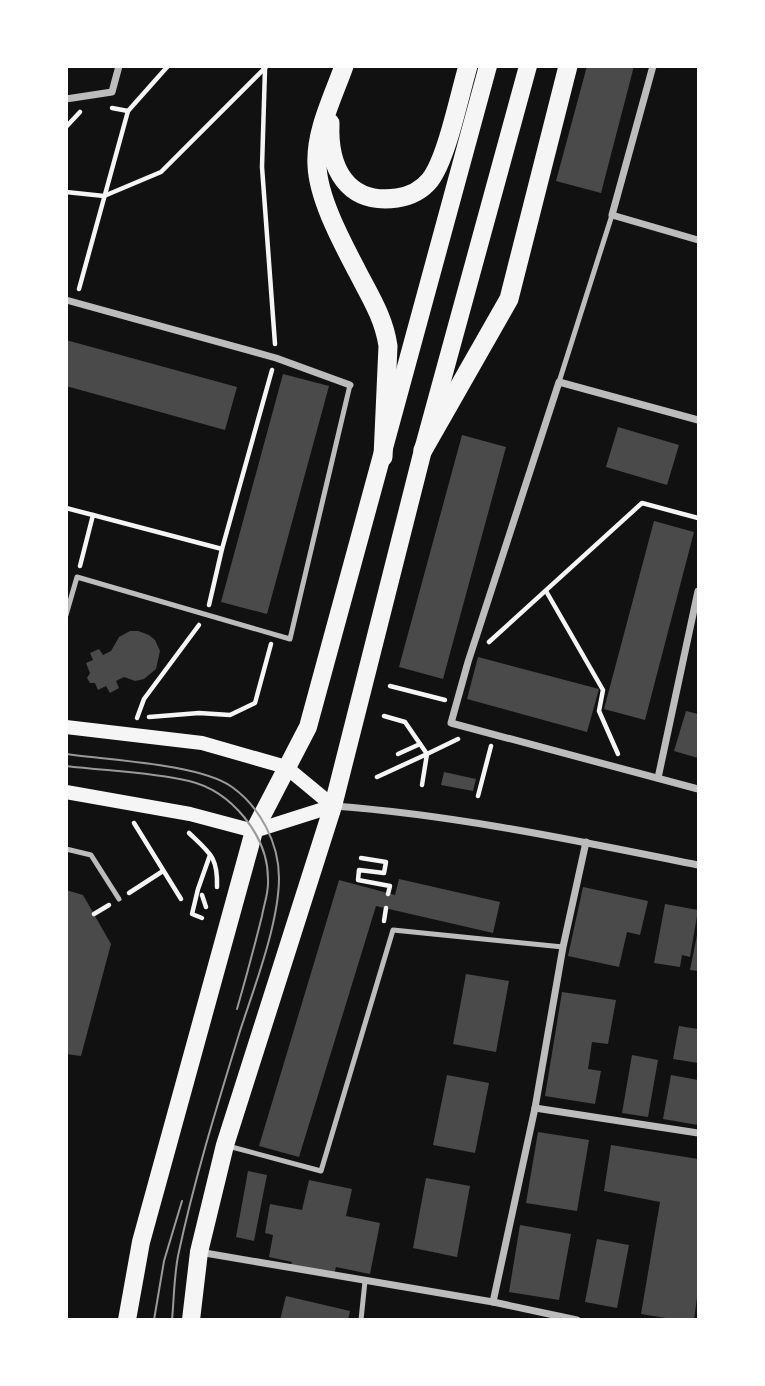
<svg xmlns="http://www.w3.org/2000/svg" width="765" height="1386" viewBox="0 0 765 1386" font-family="'Fira Sans',sans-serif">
  <rect width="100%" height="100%" fill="#111"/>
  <!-- building -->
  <g fill="#4a4a4a">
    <path d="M587,66H634L601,193L556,181Z"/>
    <path d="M66,340L237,387L225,430L66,386Z"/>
    <path d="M283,374L329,386L267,614L221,602Z"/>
    <path d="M618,427L679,445L667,485L606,467Z"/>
    <path d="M462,435L506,447L443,679L399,667Z"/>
    <path d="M654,521L694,532L645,720L604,709Z"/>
    <path d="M130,631H138L149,635L155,640L160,651L156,669L144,679L135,681L124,677L116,681L119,688L110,693L106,686L98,690L95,683H90L87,678L90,673L86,663L93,660L90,653L99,649L103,655L111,651L119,637Z"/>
    <path d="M478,657L599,689L587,732L467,699Z"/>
    <path d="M686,711L698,714V758L674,751Z"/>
    <path d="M444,772L476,779L473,791L441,785Z"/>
    <path d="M399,879L500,902L493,933L376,906L299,1157L259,1146L339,880L395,895Z"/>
    <path d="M583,887L648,901L640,935L627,932L619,967L568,956Z"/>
    <path d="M66,890L83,895L111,944L81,1056L66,1054Z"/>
    <path d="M665,904L698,910L690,957L682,955L680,967L654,963Z"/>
    <path d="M697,935H698V971L690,970Z"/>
    <path d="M466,974L509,981L496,1052L453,1044Z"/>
    <path d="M562,992L616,1000L608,1044L592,1042L588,1069L601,1071L595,1104L545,1096Z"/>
    <path d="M679,1026L698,1029V1063L673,1059Z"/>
    <path d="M632,1055L658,1060L648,1117L622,1113Z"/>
    <path d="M447,1075L489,1083L475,1153L433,1145Z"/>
    <path d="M671,1075L698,1080V1125L663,1119Z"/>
    <path d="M538,1132L589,1140L577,1211L526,1203Z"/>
    <path d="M611,1145L698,1159V1290L694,1320H678L641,1314L660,1202L604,1191Z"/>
    <path d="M248,1171L267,1175L254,1241L236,1237Z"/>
    <path d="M426,1178L470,1186L457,1257L413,1248Z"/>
    <path d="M309,1180L352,1189L346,1216L380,1223L370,1274L336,1267L334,1274L291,1265L292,1262L269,1257L273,1235L265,1233L270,1204L302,1210Z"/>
    <path d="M520,1225L571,1234L559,1300L509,1292Z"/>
    <path d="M597,1239L629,1245L617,1308L585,1302Z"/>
    <path d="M286,1296L350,1311L348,1320H280Z"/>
  </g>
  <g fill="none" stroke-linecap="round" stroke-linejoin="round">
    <!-- path -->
    <g stroke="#f5f5f5" stroke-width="4.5">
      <path d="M262,66L265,69L262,167L275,344"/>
      <path d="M112,108L128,111"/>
      <path d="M66,127L80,112"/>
      <path d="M66,192L104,196L161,172L267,66"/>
      <path d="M79,289L128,111L168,66"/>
      <path d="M66,508L93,515L80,566"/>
      <path d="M93,515L222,549"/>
      <path d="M546,591L603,690L599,711L618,754"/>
      <path d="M209,605L222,549L272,370"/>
      <path d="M489,642L642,503L698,518"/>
      <path d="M390,686L445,700"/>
      <path d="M149,717L199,713L230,715L255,703L271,644"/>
      <path d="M137,718L144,699L199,625"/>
      <path d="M398,754L420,744"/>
      <path d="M377,777L427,754L405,722L384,716"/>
      <path d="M422,785L427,754L458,739"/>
      <path d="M478,796L491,746"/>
      <path d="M134,823L181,899"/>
      <path d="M189,833C210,853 218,857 217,887"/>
      <path d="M361,858L386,862L384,873L359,870L358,880L390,886L388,894"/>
      <path d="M129,893L163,871"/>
      <path d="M202,895L206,907"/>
      <path d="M94,914L109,905"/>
      <path d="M202,918L192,914L198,889L210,855"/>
      <path d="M384,921L386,908"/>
    </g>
    <!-- service -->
    <g stroke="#bcbcbc" stroke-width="5">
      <path d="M559,382L612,215"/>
      <path d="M66,615L77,577L290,639L350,385"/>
      <path d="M66,849L91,855L119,899"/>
      <path d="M228,1146L321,1171L393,930L563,947"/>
      <path d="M361,1320L365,1281"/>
    </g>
    <!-- minor -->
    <g stroke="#bcbcbc" stroke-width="7">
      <path d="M653,66L612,215L698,240"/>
      <path d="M66,99L112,92L119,66"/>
      <path d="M66,300L276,358L350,385"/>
      <path d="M698,420L559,382L468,662L451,723L698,789"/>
      <path d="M658,778L698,591"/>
      <path d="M334,806C456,815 578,841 698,865"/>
      <path d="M535,1108L698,1133"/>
      <path d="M199,1252L493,1302L577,1320"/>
      <path d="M493,1302L535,1108L563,947L586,842"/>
    </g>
    <!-- secondary -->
    <g stroke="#f5f5f5" stroke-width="14">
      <path d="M66,727L202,743L286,767L333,806"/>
      <path d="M66,792L190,814L254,831L333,806"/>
    </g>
    <!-- primary -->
    <g stroke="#f5f5f5" stroke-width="18">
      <path d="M127,1320L141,1242L254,831L308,727L488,66"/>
      <path d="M191,1320L199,1252L225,1145L333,806L423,450L528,66"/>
    </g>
    <!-- trunk -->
    <g stroke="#f5f5f5" stroke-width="19">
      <path d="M344,66C333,97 315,132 317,165C318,198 342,242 357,271C370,296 384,318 388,346L383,457"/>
      <path d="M330,123C328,168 347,205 397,198C410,196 422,190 430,180C447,158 459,96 468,66"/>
      <path d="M423,450L509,299L568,66"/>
    </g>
    <!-- tram -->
    <g stroke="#9a9a9a" stroke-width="2">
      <path d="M66,754C108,760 200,764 232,787C260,807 279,843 279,878C279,923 254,988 240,1031C217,1106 194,1180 178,1256C174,1277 174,1299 172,1320"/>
      <path d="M66,766C107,771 150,772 189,781C231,791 268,835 268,879C269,892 264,904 262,916C254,948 246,978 237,1009"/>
      <path d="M154,1320L164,1261L182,1201"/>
    </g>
  </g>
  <!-- border -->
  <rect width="765" height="1386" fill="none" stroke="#ffffff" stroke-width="136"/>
</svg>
